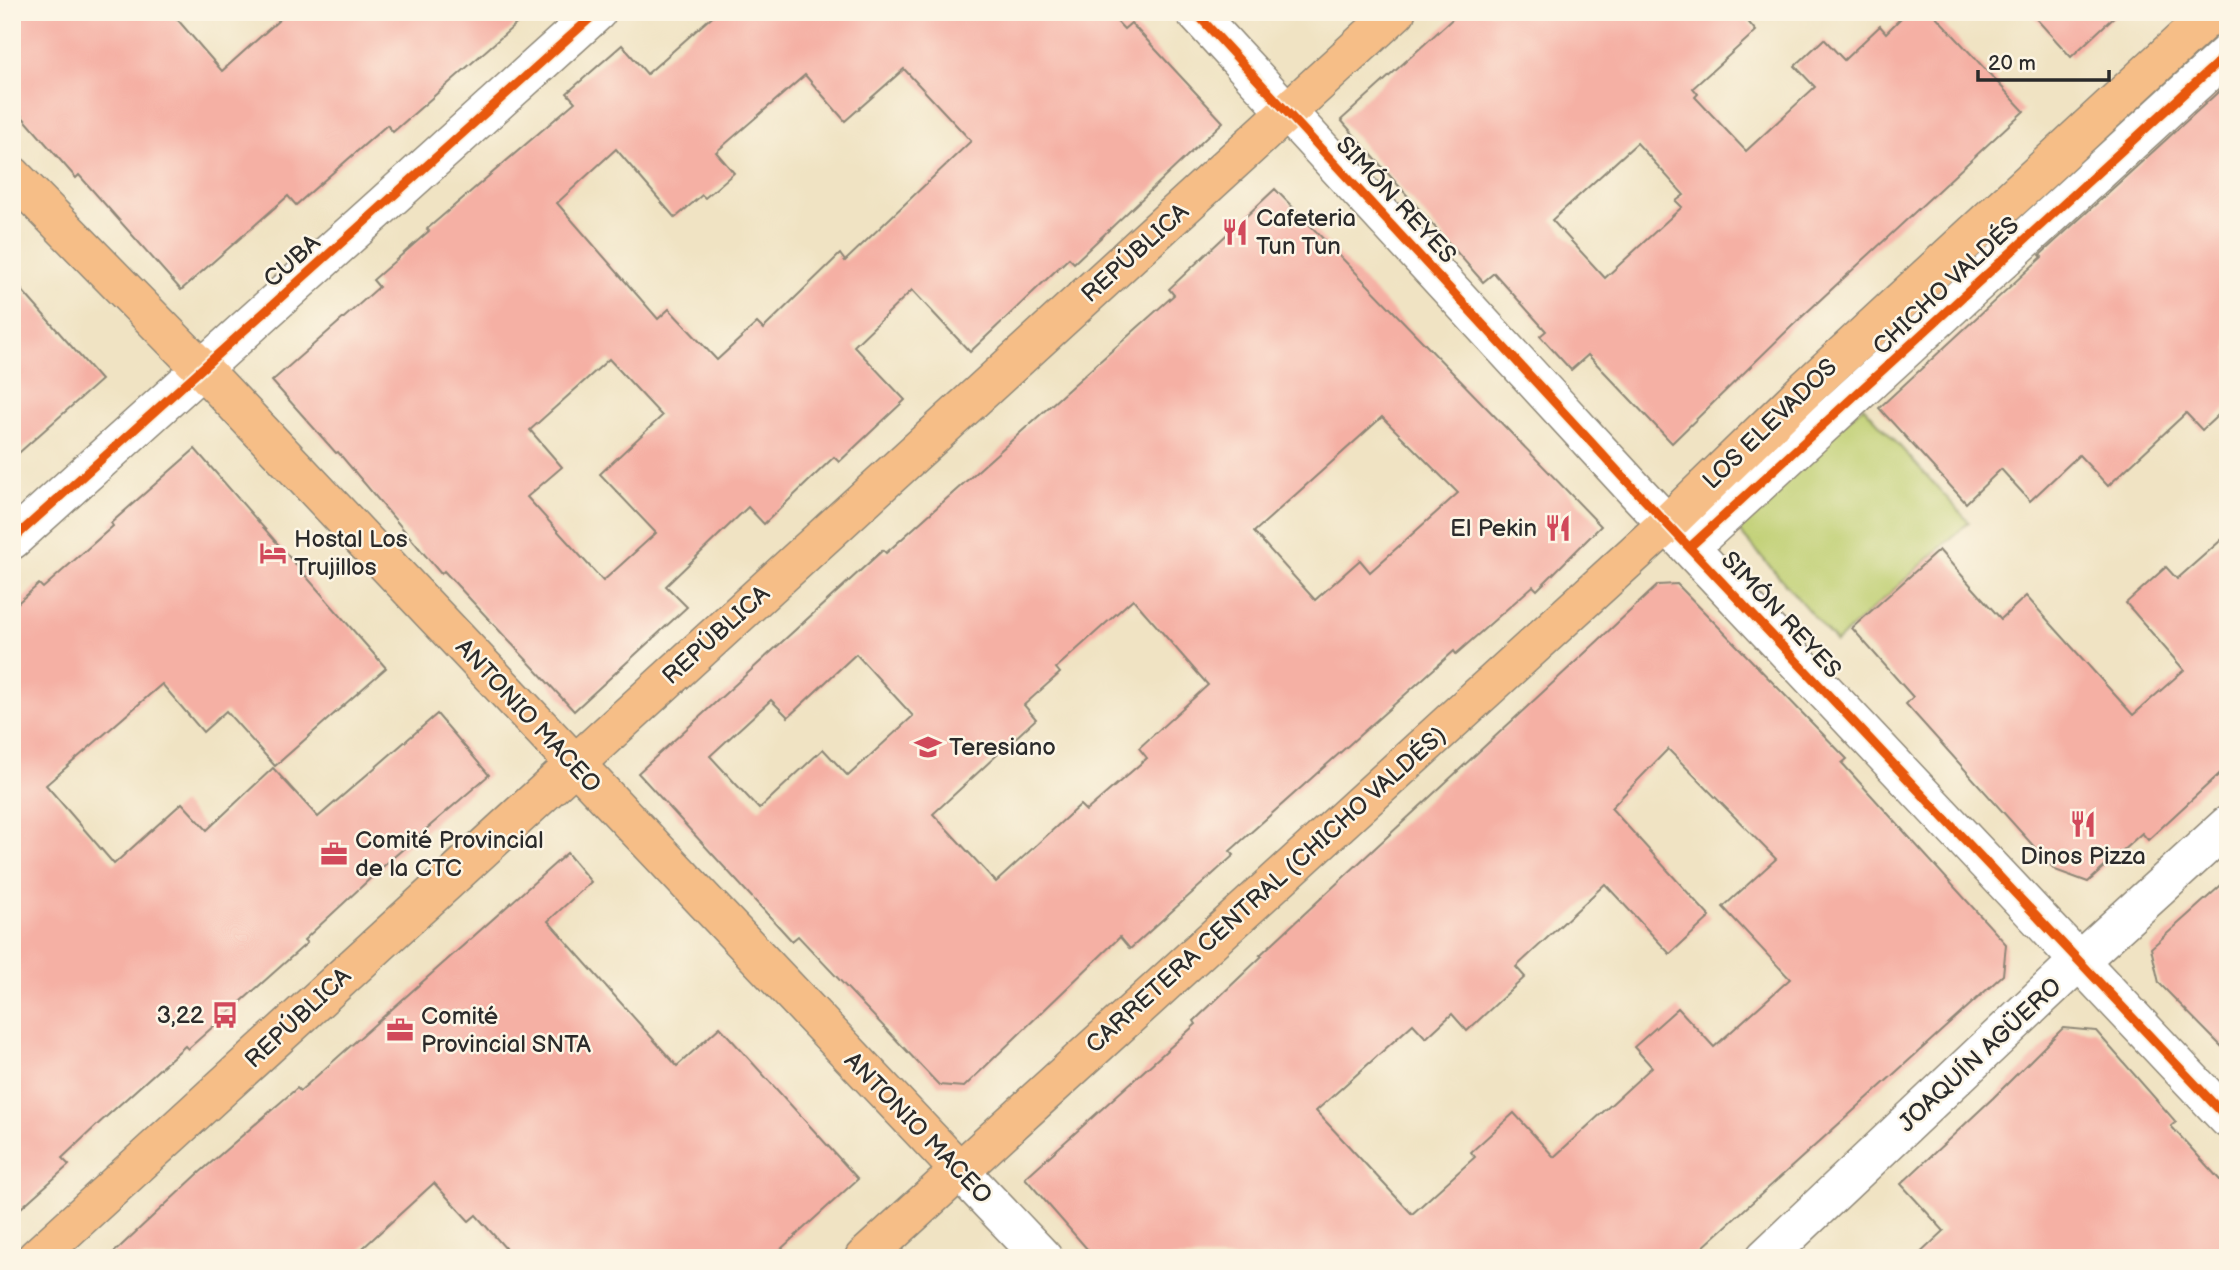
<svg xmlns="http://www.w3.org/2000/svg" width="2240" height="1270" viewBox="0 0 2240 1270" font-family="'Balsamiq Sans',sans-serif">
  <rect width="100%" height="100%" fill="#fcf5e5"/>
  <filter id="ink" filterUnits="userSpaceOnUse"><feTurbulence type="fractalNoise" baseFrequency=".0143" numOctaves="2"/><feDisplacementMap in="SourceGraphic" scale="14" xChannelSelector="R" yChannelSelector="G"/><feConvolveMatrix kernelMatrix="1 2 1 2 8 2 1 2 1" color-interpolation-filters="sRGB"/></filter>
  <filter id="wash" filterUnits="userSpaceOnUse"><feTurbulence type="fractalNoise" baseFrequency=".00686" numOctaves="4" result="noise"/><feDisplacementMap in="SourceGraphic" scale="28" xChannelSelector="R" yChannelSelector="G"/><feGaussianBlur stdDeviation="1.57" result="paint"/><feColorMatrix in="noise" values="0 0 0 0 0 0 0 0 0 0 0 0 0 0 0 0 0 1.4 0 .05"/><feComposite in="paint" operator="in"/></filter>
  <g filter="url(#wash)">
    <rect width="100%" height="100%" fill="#f0e3c3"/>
    <!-- green -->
    <path fill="#bfcf72" stroke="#757d4e" stroke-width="2" d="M1863,406L1969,522L1836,642L1733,524Z"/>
    <g id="blocks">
      <!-- building -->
      <g fill="#f5b0a4" fill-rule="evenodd">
        <path d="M12,12H171L222,71L288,12H530L393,132L387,125L296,205L288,196L181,290L79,175L76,178L12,105Z"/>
        <path d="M717,12H1108L1124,29L1131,23L1223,122L1074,263L1069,258L970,352L912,290L854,346L905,400L839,462L834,457L764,524L748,507L666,586L687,607L574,711L444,571L441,574L338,452L336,453L272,381L379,287L373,280L429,231L427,229L575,102L567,93L622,45L647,74ZM904,69L971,141L845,261L840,254L763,329L757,323L717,360L669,309L658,319L557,203L616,149L675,218L702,195L705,198L734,173L716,152L805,75L845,121ZM609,359L662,416L600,474L656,533L603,581L527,497L562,467L530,430Z"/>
        <path d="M1460,12H1740L1756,31L1693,88L1698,94L1695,97L1746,151L1815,87L1795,66L1824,39L1844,60L1880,26L1886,33L1907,12H1932L2024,111L1792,326L1672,443L1588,355L1571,370L1540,336L1546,331L1494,273L1483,282L1341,120ZM1637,143L1684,195L1676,201L1682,207L1605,278L1552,220Z"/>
        <path d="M2030,12H2119L2071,57Z"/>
        <path d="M2228,83V406L2202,430L2186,413L2108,486L2079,455L2030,501L2001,469L1966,503L1879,408L2042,257L2040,255Z"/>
        <path d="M1275,189L1601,526L1537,590L1533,586L1456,654L1454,651L1230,851L1234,855L1130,949L1120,937L964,1087L939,1085L798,936L792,941L638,773L883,550L886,553L1174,295L1169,289ZM1382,417L1458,493L1370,572L1360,560L1315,600L1254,532ZM1133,599L1208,685L1139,748L1147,758L1086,811L1080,805L996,882L933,814L1036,719L1024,705L1060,673L1056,668ZM856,654L913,716L848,776L823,749L759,809L710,756L771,700L788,717Z"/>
        <path d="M12,279L101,380L12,459Z"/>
        <path d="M195,449L386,668L275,766L226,711L203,732L162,684L46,785L114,864L182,803L207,830L273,768L318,817L437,714L489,775L388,862L304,940L307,943L188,1049L185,1046L97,1125L62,1158L69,1165L12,1216V608L39,584L43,588L113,526L111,523Z"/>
        <path d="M2228,534V766L2148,840L2142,833L2088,882L2055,870L1906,704L1913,697L1852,628L1939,550L2001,619L2026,596L2133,715L2184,670L2126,603L2166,567L2177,579Z"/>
        <path d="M1677,584L1847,759L1842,763L2006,944L2003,975L1691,1258H1095L1025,1178L1196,1024L1194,1021L1262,956L1260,955L1658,585ZM1668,749L1776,859L1723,907L1790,979L1714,1047L1678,1008L1634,1047L1652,1067L1554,1157L1514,1113L1471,1152L1475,1157L1412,1214L1316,1111L1413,1024L1426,1038L1452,1014L1467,1031L1525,977L1516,967L1605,884L1670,954L1710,917L1611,808Z"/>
        <path d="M567,853L591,882L548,921L677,1066L720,1027L858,1179L771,1258H514L476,1215L469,1221L434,1183L352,1258H108L198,1174L297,1088L300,1091Z"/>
        <path d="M2228,879V1053L2159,983L2151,948Z"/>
        <path d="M2063,1028L2096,1031L2176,1122L2171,1126L2228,1189V1258H1915L1944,1231L1901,1184L1993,1098Z"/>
      </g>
    </g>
  </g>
  <g filter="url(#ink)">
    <use href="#blocks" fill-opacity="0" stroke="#8e8777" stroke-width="2"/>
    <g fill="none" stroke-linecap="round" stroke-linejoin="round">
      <defs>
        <g id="minor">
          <path d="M1195,12L1636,491L2228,1119"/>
          <path d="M12,540L597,12"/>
          <path d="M1691,546L2228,53"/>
          <path d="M959,1170L1043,1258"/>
          <path d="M1765,1258L2079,961L2228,825"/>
        </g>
        <g id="major">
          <path d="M12,175L201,368L959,1170"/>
          <path d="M36,1258L1396,12"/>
          <path d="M864,1258L1668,523L1808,387L2213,12"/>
        </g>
      </defs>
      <!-- minor casing -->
      <use href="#minor" stroke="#8e8777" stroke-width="41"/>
      <!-- major casing -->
      <use href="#major" stroke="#8e8777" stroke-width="41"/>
      <!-- minor -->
      <use href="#minor" stroke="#fff" stroke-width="38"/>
      <!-- major -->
      <use href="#major" stroke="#f6be87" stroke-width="38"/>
      <defs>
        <g id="cycleway">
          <path d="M1195,12L1636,491L2228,1119"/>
          <path d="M12,540L597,12"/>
          <path d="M1691,546L2228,53"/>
        </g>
      </defs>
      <!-- cycleway casing -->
      <use href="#cycleway" stroke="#fcf5e5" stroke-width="13"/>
      <!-- cycleway -->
      <use href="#cycleway" stroke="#e8590c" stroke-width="9"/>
    </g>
  </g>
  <!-- icons -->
  <defs>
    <symbol id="restaurant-bare" viewBox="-9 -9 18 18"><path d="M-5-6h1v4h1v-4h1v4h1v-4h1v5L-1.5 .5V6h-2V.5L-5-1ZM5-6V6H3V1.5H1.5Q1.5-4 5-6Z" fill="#d1495b" stroke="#fcf5e5" stroke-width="2.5" paint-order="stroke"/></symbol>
    <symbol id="hotel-bare" viewBox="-9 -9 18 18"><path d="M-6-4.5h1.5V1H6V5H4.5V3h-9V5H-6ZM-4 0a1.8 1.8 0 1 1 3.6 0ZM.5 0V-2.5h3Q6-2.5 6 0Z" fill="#d1495b" stroke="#fcf5e5" stroke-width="2.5" paint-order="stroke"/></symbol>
    <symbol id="school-bare" viewBox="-9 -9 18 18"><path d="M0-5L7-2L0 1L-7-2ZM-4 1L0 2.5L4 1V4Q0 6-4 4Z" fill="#d1495b" stroke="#fcf5e5" stroke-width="2.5" paint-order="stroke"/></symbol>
    <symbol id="office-bare" viewBox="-9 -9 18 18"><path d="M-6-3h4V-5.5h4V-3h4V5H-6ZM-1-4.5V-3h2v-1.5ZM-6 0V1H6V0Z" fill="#d1495b" stroke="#fcf5e5" stroke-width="2.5" paint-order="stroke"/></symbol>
    <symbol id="bus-bare" viewBox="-9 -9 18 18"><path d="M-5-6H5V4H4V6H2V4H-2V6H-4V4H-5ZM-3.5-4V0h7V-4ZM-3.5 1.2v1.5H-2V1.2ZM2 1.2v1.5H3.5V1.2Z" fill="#d1495b" stroke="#fcf5e5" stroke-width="2.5" paint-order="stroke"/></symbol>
  </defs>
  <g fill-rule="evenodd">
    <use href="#restaurant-bare" x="1216" y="213" width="38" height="38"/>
    <use href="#restaurant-bare" x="1539" y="509" width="38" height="38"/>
    <use href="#hotel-bare" x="254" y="534" width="38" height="38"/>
    <use href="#school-bare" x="909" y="728" width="38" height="38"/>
    <use href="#restaurant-bare" x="2064" y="805" width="38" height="38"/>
    <use href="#office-bare" x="315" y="835" width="38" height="38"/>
    <use href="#bus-bare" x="206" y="996" width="38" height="38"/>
    <use href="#office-bare" x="381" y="1011" width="38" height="38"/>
  </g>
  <g text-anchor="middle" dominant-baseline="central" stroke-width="5" stroke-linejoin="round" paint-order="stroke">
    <!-- street labels -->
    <g font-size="24" fill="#2b2b2b" stroke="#fcf5e5">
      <text transform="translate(1396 200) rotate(47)">SIMÓN REYES</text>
      <text transform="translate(1135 253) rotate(-42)">REPÚBLICA</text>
      <text transform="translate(292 261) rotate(-42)">CUBA</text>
      <text transform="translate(1946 286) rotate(-43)">CHICHO VALDÉS</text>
      <text transform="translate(1770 424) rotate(-44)">LOS ELEVADOS</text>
      <text transform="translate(1781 615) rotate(47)">SIMÓN REYES</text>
      <text transform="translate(716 635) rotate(-42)">REPÚBLICA</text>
      <text transform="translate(528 716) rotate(47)">ANTONIO MACEO</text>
      <text transform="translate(1266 890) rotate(-42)">CARRETERA CENTRAL (CHICHO VALDÉS)</text>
      <text transform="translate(298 1018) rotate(-43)">REPÚBLICA</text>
      <text transform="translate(1980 1055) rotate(-43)">JOAQUÍN AGÜERO</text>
      <text transform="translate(918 1128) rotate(46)">ANTONIO MACEO</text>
    </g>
    <!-- poi labels -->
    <g font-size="24" fill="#2b2b2b" stroke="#fcf5e5" text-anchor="start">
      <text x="1256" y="218">Cafeteria<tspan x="1256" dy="28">Tun Tun</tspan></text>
      <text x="1537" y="528" text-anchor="end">El Pekin</text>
      <text x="294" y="539">Hostal Los<tspan x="294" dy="28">Trujillos</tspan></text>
      <text x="949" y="747">Teresiano</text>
      <text x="355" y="840">Comité Provincial<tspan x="355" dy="28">de la CTC</tspan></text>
      <text x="2083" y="856" text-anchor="middle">Dinos Pizza</text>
      <text x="204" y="1015" text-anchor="end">3,22</text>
      <text x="421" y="1016">Comité<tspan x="421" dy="28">Provincial SNTA</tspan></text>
    </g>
  </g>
  <!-- margin -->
  <rect width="2240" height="1270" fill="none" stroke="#fcf5e5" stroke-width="42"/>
  <!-- scale -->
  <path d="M1978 70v10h131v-10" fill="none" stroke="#2b2b2b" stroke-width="3.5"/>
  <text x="1988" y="70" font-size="21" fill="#2b2b2b" stroke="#fcf5e5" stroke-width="5" paint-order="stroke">20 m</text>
</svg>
